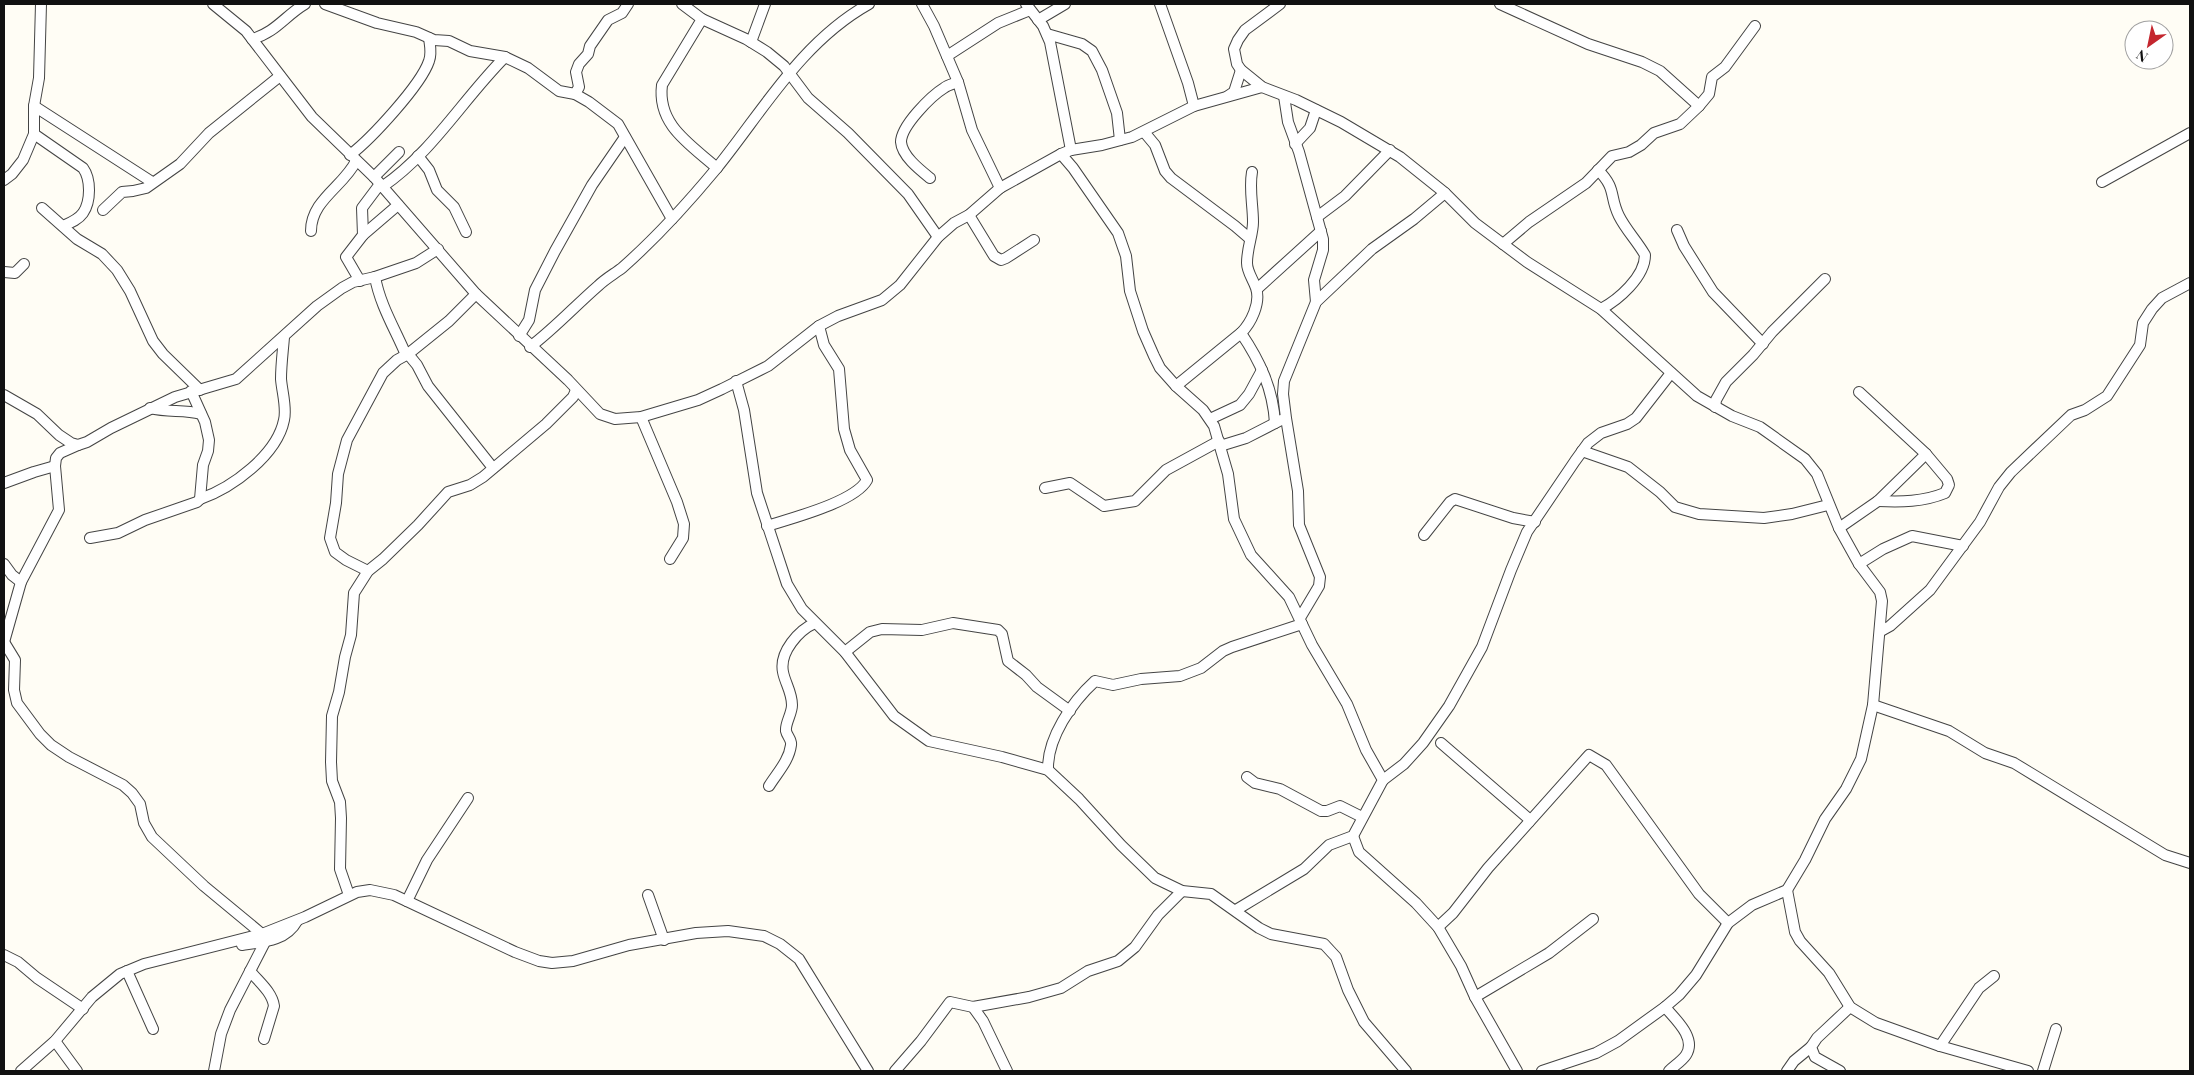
<svg xmlns="http://www.w3.org/2000/svg" width="2194" height="1075" viewBox="0 0 2194 1075" font-family="'Playfair Display',serif">
  <rect width="100%" height="100%" fill="#fffdf5"/>
  <g fill="none" stroke-linecap="round" stroke-linejoin="round">
    <defs>
      <g id="minor">
        <path d="M213,4L246,31L312,117L375,178L476,294L568,380L600,414L615,419L641,417L698,400L722,389L768,366L819,326L838,316L882,300L900,285L938,237L954,223L969,215L1000,188L1061,154L1071,150L1102,145L1132,137L1194,106L1262,87"/>
        <path d="M325,4L377,23L416,32L434,40L449,41L470,51L505,57L528,68L559,91L575,94L589,102L618,124L672,219"/>
        <path d="M682,4L702,19L746,39L767,52L784,66L808,98L848,133L908,194L938,237"/>
        <path d="M922,4L934,26L958,82L972,130L1000,188"/>
        <path d="M1026,4L1043,26L1050,42L1071,150"/>
        <path d="M1160,4L1188,83L1194,106"/>
        <path d="M1280,4L1245,30L1238,40L1234,49L1237,64L1241,70L1262,87L1296,100L1341,122L1400,157L1445,193L1475,223L1527,262L1601,309L1697,396L1732,416L1760,427L1805,459L1817,474L1839,528L1859,564L1880,592L1882,601L1873,705L1861,759L1846,789L1825,819L1805,860L1787,890L1752,905L1728,923L1696,975L1679,995L1665,1007L1618,1041L1596,1053L1542,1071"/>
        <path d="M1500,4L1588,44L1642,62L1660,71L1699,106"/>
        <path d="M702,19L662,85C657,125 690,144 717,168"/>
        <path d="M1038,20L1065,4"/>
        <path d="M1047,34L1082,44L1092,51L1102,70L1117,113L1120,140"/>
        <path d="M252,39C275,33 286,15 305,4"/>
        <path d="M751,42L765,4"/>
        <path d="M947,56L998,23L1030,10"/>
        <path d="M575,94L579,87L576,72L579,64L588,54L590,46L608,20L622,13L628,4"/>
        <path d="M1228,96L1234,92L1241,70"/>
        <path d="M1284,96L1288,122L1299,152L1323,239V250L1314,280L1316,302"/>
        <path d="M34,106L152,182"/>
        <path d="M1145,133L1155,145L1165,171L1171,178L1235,226L1249,238"/>
        <path d="M34,134L83,168C91,179 91,201 83,213C78,220 70,223 63,226"/>
        <path d="M1295,144L1310,128L1316,110"/>
        <path d="M1061,154L1073,168L1118,233L1126,256L1130,291L1143,331L1154,356L1160,368L1176,386L1203,410L1214,426L1228,474L1234,519L1251,555L1289,597L1312,645L1347,704L1366,750L1383,780L1353,836L1329,845L1304,869L1236,910"/>
        <path d="M350,155C371,139 421,85 429,61C432,53 430,46 429,38"/>
        <path d="M418,156L429,170L437,190L454,207L466,232"/>
        <path d="M1598,170C1617,189 1609,196 1619,216C1626,230 1637,241 1645,255C1645,277 1618,300 1601,309"/>
        <path d="M374,177L399,152"/>
        <path d="M930,178C920,170 902,156 901,142C901,126 931,96 944,88C948,85 953,84 958,82"/>
        <path d="M4,180L12,174L23,160L34,134V106L39,78L41,4"/>
        <path d="M2102,182L2190,133"/>
        <path d="M382,187C432,153 463,99 505,57"/>
        <path d="M42,208L77,239L102,254L117,270L130,291L153,341L163,354L200,390"/>
        <path d="M103,210L122,192L133,191L146,188L180,164L209,133L280,76"/>
        <path d="M969,215L994,256L1001,260L1006,258L1034,240"/>
        <path d="M1317,217L1345,196L1390,150"/>
        <path d="M1677,230L1684,246L1713,292L1763,344"/>
        <path d="M311,231C311,200 344,186 356,161"/>
        <path d="M363,235L398,205"/>
        <path d="M1503,244L1529,222L1586,183L1612,156L1629,152L1641,145L1654,133L1680,124L1699,106L1709,94L1712,77L1725,67L1755,26"/>
        <path d="M4,272L15,273L24,264"/>
        <path d="M375,277C380,305 395,329 406,355"/>
        <path d="M360,281L346,257L363,235L362,208L380,184"/>
        <path d="M1257,289L1321,231"/>
        <path d="M1241,333C1260,361 1273,389 1275,423"/>
        <path d="M519,336L529,320L535,290L555,251L592,185L625,137"/>
        <path d="M530,347C555,328 575,306 598,286C605,279 614,274 622,268C656,238 687,204 716,169C763,111 801,42 869,4"/>
        <path d="M408,354L417,365L428,386L493,468"/>
        <path d="M736,381L744,410L757,493L787,584L802,609L845,652L894,716L929,741L1002,757L1048,770L1079,799L1121,845L1155,878L1182,891L1211,894L1259,928L1271,934L1324,944L1336,957L1348,990L1364,1022L1406,1071"/>
        <path d="M1176,386L1241,333C1251,323 1261,303 1256,288C1253,279 1247,272 1247,263C1247,247 1253,235 1253,222C1253,205 1249,189 1252,172"/>
        <path d="M1859,392L1926,454L1947,479L1949,485L1945,493C1923,502 1901,502 1878,501"/>
        <path d="M4,395L37,414L59,435L71,443L78,445L87,442L111,428L175,397L236,379L317,306L342,288L353,282L375,277L416,263L438,249"/>
        <path d="M1715,407L1716,400L1726,382L1753,355L1772,332L1825,279"/>
        <path d="M150,408C169,413 183,409 201,414"/>
        <path d="M641,417L677,502L684,524L683,538L670,559"/>
        <path d="M1210,419L1240,405L1249,394L1262,370"/>
        <path d="M1220,446L1246,438L1281,420"/>
        <path d="M1582,451L1628,467L1660,492L1675,507L1699,514L1764,518L1792,514L1828,505"/>
        <path d="M4,483L34,472L55,466"/>
        <path d="M1045,488L1070,483L1104,506L1135,501L1166,470L1219,441"/>
        <path d="M200,499C232,488 277,455 284,420C287,408 282,392 281,379C281,365 283,350 284,337"/>
        <path d="M767,526C792,518 855,502 867,480L850,450L844,429L839,369L824,345L819,326"/>
        <path d="M1839,528L1878,501L1926,454"/>
        <path d="M1424,535L1450,502L1455,499L1513,518L1535,522"/>
        <path d="M90,538L118,533L145,520L197,502L200,499L203,465L208,451L209,440L205,422L191,391"/>
        <path d="M4,564L12,575L21,582"/>
        <path d="M1859,564L1883,549L1912,536L1963,546"/>
        <path d="M368,571L346,560L335,552L330,538L336,503L338,474L347,440L383,373L397,360L408,354L449,321L476,294"/>
        <path d="M1300,618L1319,586L1320,577L1299,525L1298,491L1286,418L1283,394L1284,381L1316,302L1372,249L1414,219L1445,193"/>
        <path d="M1881,631L1890,626L1930,590L1980,522L1999,487L2011,472L2071,415L2085,410L2107,396L2140,345L2143,323L2152,309L2162,298L2190,283"/>
        <path d="M4,642L15,660L14,690L17,703L40,734L51,745L69,757L123,785L132,793L140,804L144,823L152,837L204,886L262,934"/>
        <path d="M4,642L21,582L59,510L55,466L56,458L60,453L78,445"/>
        <path d="M845,652L870,632L882,629L922,630L953,623L998,630L1002,634L1008,661L1026,675L1037,687L1070,711"/>
        <path d="M1873,705L1949,731L1985,753L2014,763L2165,855L2190,863"/>
        <path d="M1441,743L1529,819V822"/>
        <path d="M1048,770C1047,738 1072,702 1095,681L1113,685L1141,679L1180,676L1201,668L1223,651L1232,647L1302,624"/>
        <path d="M1247,777L1255,783L1280,789L1321,811H1327L1340,806L1362,817"/>
        <path d="M1383,780L1404,764L1423,743L1449,706L1482,647L1511,570L1527,532L1575,461L1588,443L1601,433L1627,424L1636,418L1671,373"/>
        <path d="M769,786C777,773 789,761 791,745C792,740 787,736 786,731C785,723 792,714 792,705C792,692 785,683 783,672C779,652 799,630 815,623"/>
        <path d="M1353,836L1359,852L1416,903L1438,927L1461,966L1475,997L1517,1071"/>
        <path d="M1787,890L1795,932L1800,941L1829,973L1850,1007L1876,1023L1940,1046L2028,1071"/>
        <path d="M349,895L340,869L341,818L340,802L332,781L331,762L332,716L339,692L345,657L351,635L354,593L368,571L383,559L418,525L448,492L470,485L483,477L546,424L573,397L576,390"/>
        <path d="M648,895L664,940"/>
        <path d="M407,901L427,860L468,798"/>
        <path d="M1438,927L1453,913L1488,868L1589,755L1606,765L1699,894L1728,923"/>
        <path d="M242,945C263,942 286,941 297,921"/>
        <path d="M4,955L18,962L37,978L83,1009"/>
        <path d="M127,971L153,1029"/>
        <path d="M250,971C259,982 272,992 274,1006L264,1039"/>
        <path d="M1475,997L1549,953L1593,919"/>
        <path d="M973,1007L983,1021L1007,1071"/>
        <path d="M1665,1007C1675,1019 1697,1038 1686,1055C1682,1061 1674,1066 1669,1071"/>
        <path d="M55,1041L77,1071"/>
        <path d="M1940,1046L1979,988L1994,976"/>
        <path d="M21,1071L55,1041L92,997L120,974L144,964L262,934L305,917L357,892L370,890L394,895L515,952L539,961L552,963L573,961L629,945L696,933L728,931L764,936L780,944L799,959L868,1071"/>
        <path d="M214,1071L221,1034L230,1010L265,942"/>
        <path d="M895,1071L921,1041L950,1002L973,1007L1029,997L1061,988L1088,971L1118,961L1135,947L1158,915L1182,891"/>
        <path d="M1787,1071L1794,1061L1811,1047"/>
        <path d="M1840,1071L1815,1057L1811,1047L1817,1038L1850,1007"/>
        <path d="M2043,1071L2056,1029"/>
      </g>
    </defs>
    <!-- minor casing -->
    <use href="#minor" stroke="#444" stroke-width="12"/>
    <!-- minor -->
    <use href="#minor" stroke="#fff" stroke-width="10"/>
  </g>
  <!-- border -->
  <rect width="2194" height="1075" fill="none" stroke="#111111" stroke-width="10"/>
  <!-- north arrow -->
  <g transform="translate(2149 45) rotate(213)"><circle r="24" fill="#ffffff" stroke="#a0a0a0"/>
  <path d="M0-4L9 19L0 12L-9 19Z" fill="#c4262e"/>
  <text y="-8" font-size="14" font-weight="bold" text-anchor="middle" fill="#111111">N</text>
  </g>
</svg>
